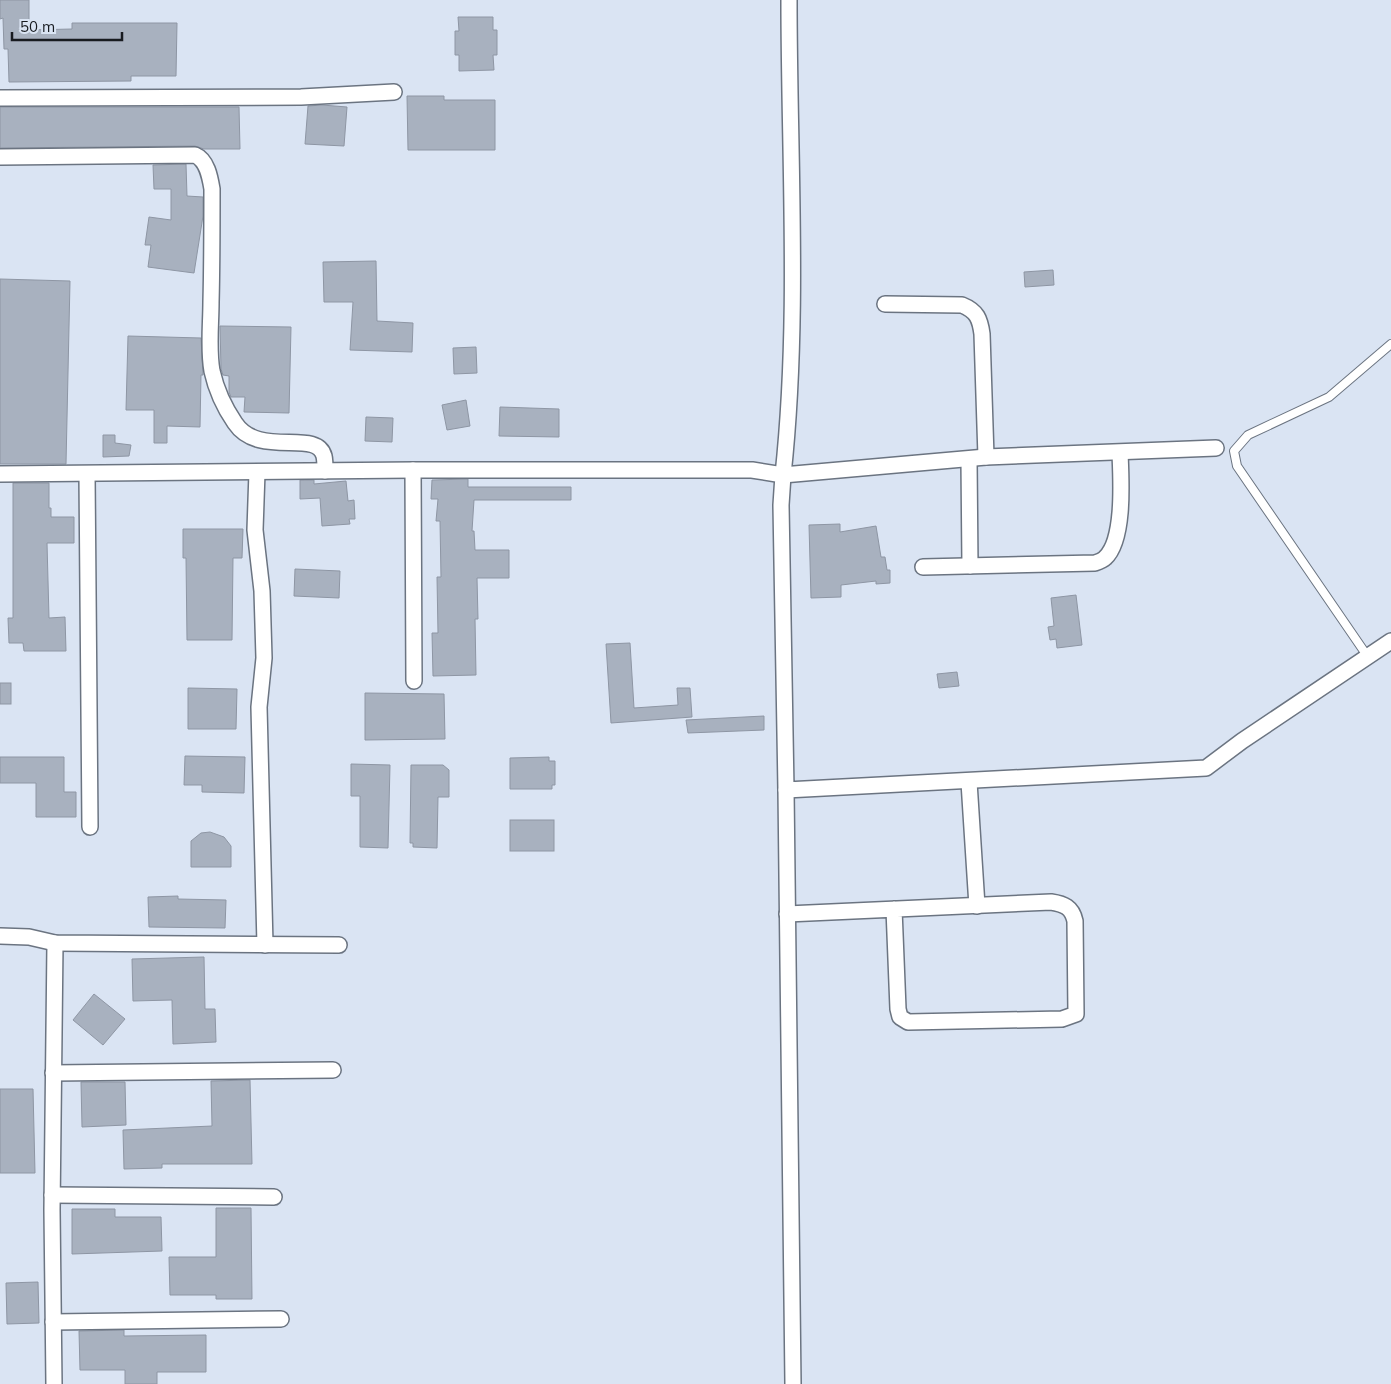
<svg xmlns="http://www.w3.org/2000/svg" width="1391" height="1384" viewBox="0 0 1391 1384" font-family="Mulish,sans-serif">
  <rect width="100%" height="100%" fill="#dae4f3"/>
  <!-- building -->
  <g fill="#a8b1bf" stroke="#8e96a4">
    <path d="M0,0H29V30L72,29V23H177L176,76H131V81L9,82L8,49H4L3,18L0,19Z"/>
    <path d="M458,17H493V30H497V55H493L494,70L459,71V55H455V31H459Z"/>
    <path d="M407,96H444V100H495V150H408Z"/>
    <path d="M322,105L347,107L344,146L305,144L308,106Z"/>
    <path d="M0,107H239L240,149H204L195,146L0,148Z"/>
    <path d="M186,164L187,196L203,197V216L194,273L148,267L151,245H145L149,217L171,220V189H154L153,165Z"/>
    <path d="M376,261L377,321L413,323L412,352L350,350L353,302H324L323,262Z"/>
    <path d="M1053,270L1054,285L1025,287L1024,272Z"/>
    <path d="M0,279L70,281L66,464H0Z"/>
    <path d="M220,326L291,327L289,413L244,412L245,397H231L229,392V376L223,375L221,369Z"/>
    <path d="M128,336L201,338L203,375H201L200,427L167,426V443H154V410H126Z"/>
    <path d="M476,347L477,373L454,374L453,348Z"/>
    <path d="M466,400L470,426L447,430L442,405Z"/>
    <path d="M500,407L559,409V437L499,436Z"/>
    <path d="M366,417L393,418L392,442L365,441Z"/>
    <path d="M103,435H115V443L131,445L129,456L103,457Z"/>
    <path d="M468,479V487H571V500H474L472,531H474L475,550H509V578H477L478,619H475L476,675L433,676L432,633H438L437,577H441L440,521H436L438,499H431L432,480Z"/>
    <path d="M300,480H314V484L346,481L348,501L354,500L355,519H349L350,524L322,526L320,498L300,499Z"/>
    <path d="M13,483H49V508H51V517H74V543H47L49,618L65,617L66,651H24L23,643H9L8,618H13Z"/>
    <path d="M840,524V532L876,526L881,557H885L887,570H890V583L876,584V581L841,585V597L811,598L809,525Z"/>
    <path d="M183,529H243L242,558H233L232,640H187L186,558H183Z"/>
    <path d="M295,569L340,571L339,598L294,596Z"/>
    <path d="M1076,595L1082,645L1057,648L1056,639L1050,640L1048,627L1054,626L1051,598Z"/>
    <path d="M630,643L634,708L678,705L677,688H690L692,717L611,723L606,644Z"/>
    <path d="M957,672L959,686L939,688L937,674Z"/>
    <rect x="0" y="683" width="11" height="21"/>
    <path d="M188,688L237,689L236,729H188Z"/>
    <path d="M365,693L444,694L445,739L365,740Z"/>
    <path d="M764,716V730L688,733L686,720Z"/>
    <path d="M185,756L245,757L244,793L202,792V785H184Z"/>
    <path d="M0,757H64V792H76V817H36V783H0Z"/>
    <path d="M549,757V761H555V785H552V789H510V758Z"/>
    <path d="M351,764L390,765L388,848L360,847V796H351Z"/>
    <path d="M411,765H443L449,770V797H438L437,848L413,847V843H410Z"/>
    <rect x="510" y="820" width="44" height="31"/>
    <path d="M210,832L224,837L231,846V867H191V841L201,833Z"/>
    <path d="M178,896V899L226,900L225,928L149,927L148,897Z"/>
    <path d="M204,957L205,1009H215L216,1042L173,1044L172,1000L133,1001L132,959Z"/>
    <path d="M94,994L125,1019L103,1045L73,1020Z"/>
    <path d="M250,1080L252,1164H162V1168L124,1169L123,1130L212,1126L211,1081Z"/>
    <path d="M81,1082H125L126,1125L82,1127Z"/>
    <path d="M0,1089H33L35,1173H0Z"/>
    <path d="M216,1208H251L252,1299H216V1295H170L169,1257H216Z"/>
    <path d="M72,1209H115V1217H161L162,1251L72,1254Z"/>
    <path d="M38,1282L39,1323L7,1324L6,1283Z"/>
    <path d="M124,1330V1336L206,1335V1372H157V1384H125V1370H80L79,1331Z"/>
  </g>
  <g fill="none" stroke-linecap="round" stroke-linejoin="round">
    <defs>
      <path id="service" d="M1368,657L1237,466L1234,451L1248,435L1329,397L1391,344"/>
      <g id="minor">
        <path d="M789,0C789,158 800,317 783,475L986,457L1216,448"/>
        <path d="M0,98L301,97L394,92"/>
        <path d="M0,157L195,155C207,160 210,177 212,189C212,227 212,264 211,302C211,324 208,349 212,371C216,389 224,407 235,423C259,459 317,428 324,456C325,460 325,466 325,471"/>
        <path d="M885,304L962,305C977,311 980,319 982,334L986,457"/>
        <path d="M969,460L970,566"/>
        <path d="M413,470L414,681"/>
        <path d="M257,472L255,530L262,591L264,658L259,707L265,945"/>
        <path d="M0,474L413,470H752L783,475L781,505L786,790L1206,768L1242,741L1391,641"/>
        <path d="M87,474L90,827"/>
        <path d="M923,567L1095,563C1098,562 1103,560 1105,558C1125,540 1121,478 1120,453"/>
        <path d="M969,782L977,906"/>
        <path d="M786,790L793,1384"/>
        <path d="M787,914L1051,902C1064,904 1072,907 1075,921L1076,1014L1062,1019L908,1022L900,1017L898,1009L894,909"/>
        <path d="M0,936L29,937L55,943L339,945"/>
        <path d="M53,1073L333,1070"/>
        <path d="M52,1195L274,1197"/>
        <path d="M53,1322L281,1319"/>
        <path d="M54,1384L52,1210L55,943"/>
      </g>
    </defs>
    <!-- service casing -->
    <use href="#service" stroke="#6b7481" stroke-width="10"/>
    <!-- minor casing -->
    <use href="#minor" stroke="#6b7481" stroke-width="18"/>
    <!-- service -->
    <use href="#service" stroke="#fff" stroke-width="8"/>
    <!-- minor -->
    <use href="#minor" stroke="#fff" stroke-width="15"/>
  </g>
  <!-- scale -->
  <path d="M12 32v8h110v-8" fill="none" stroke="#181b20" stroke-width="2.5"/>
  <text x="20" y="32" font-size="15" fill="#181b20" stroke="#dae4f3" stroke-width="4" paint-order="stroke">50 m</text>
</svg>
